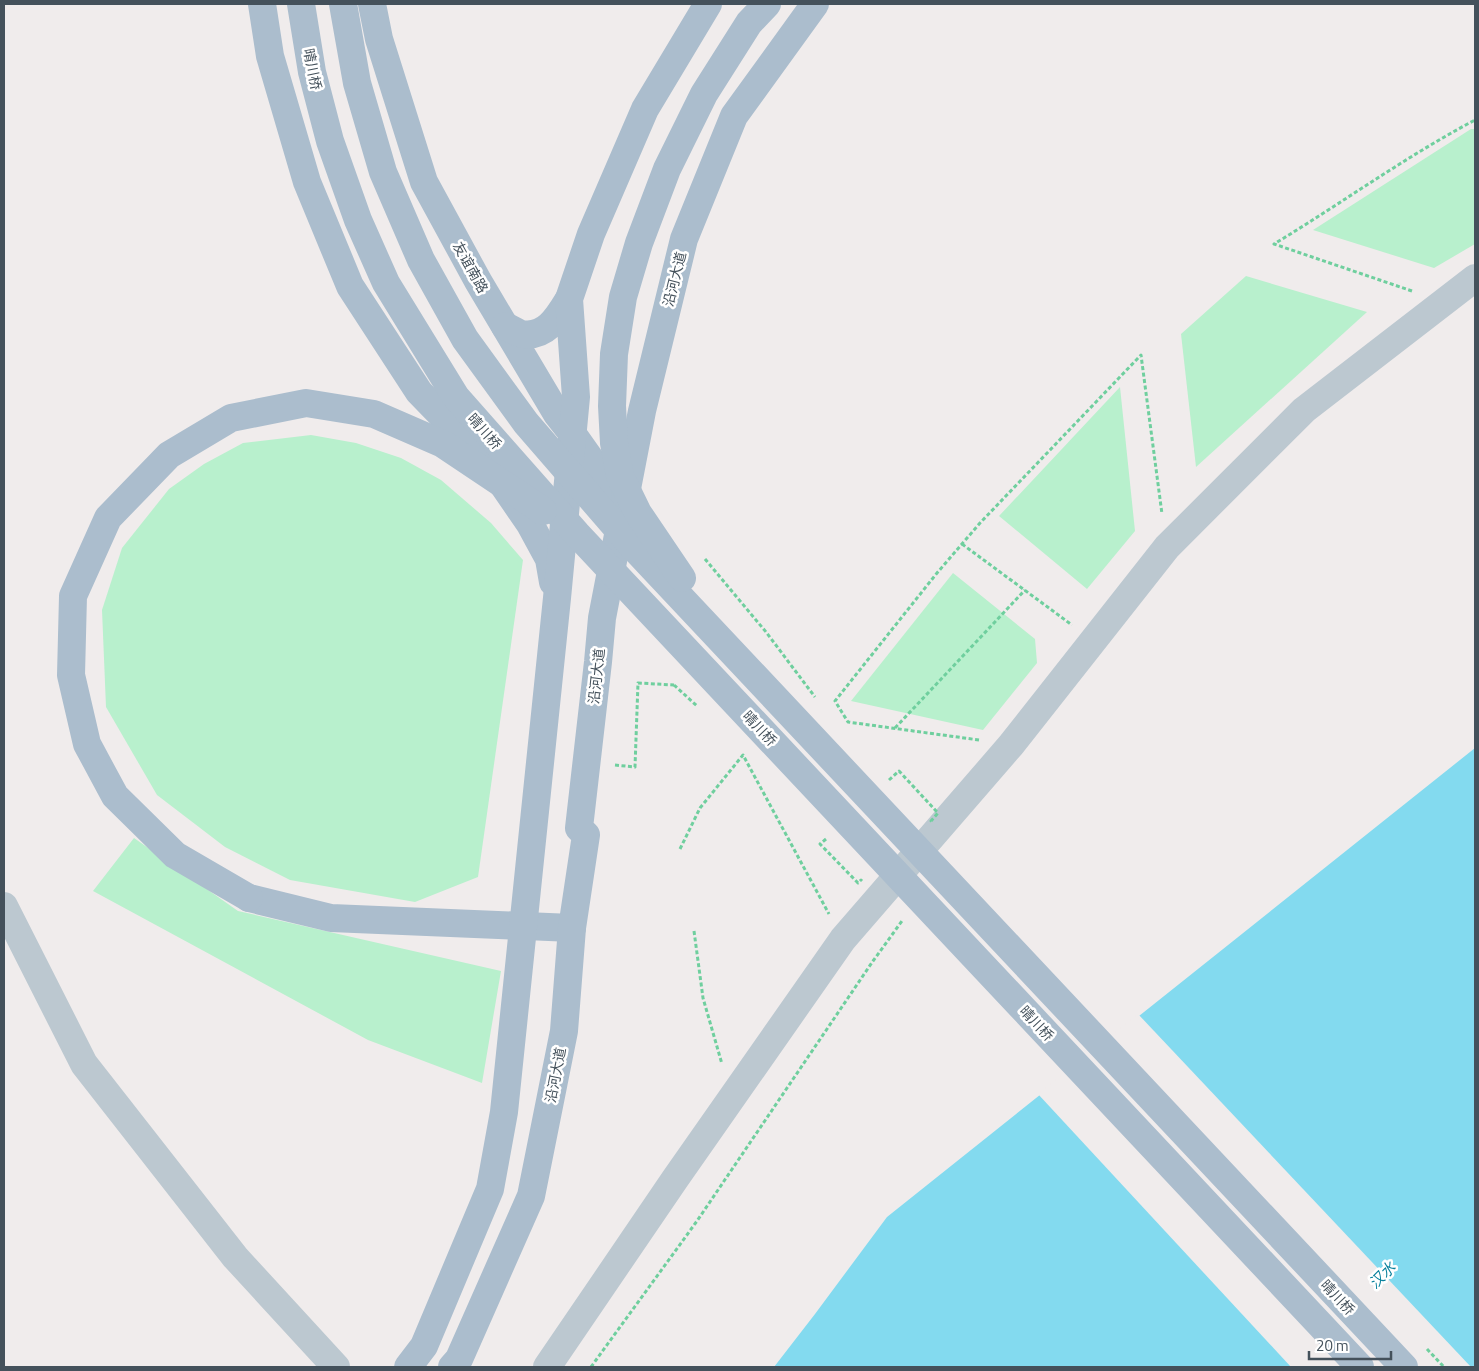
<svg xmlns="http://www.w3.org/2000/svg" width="1479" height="1371" viewBox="0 0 1479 1371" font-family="'Titillium Web','Noto Sans SC',sans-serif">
  <rect width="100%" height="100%" fill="#f0ecec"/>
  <!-- green -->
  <g fill="#b8f0cd">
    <path d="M1471,129H1475V244L1434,268L1313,230Z"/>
    <path d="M1246,276L1367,312L1196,467L1181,334Z"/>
    <path d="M1120,387L1135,531L1087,589L999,516Z"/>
    <path d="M311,435L356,443L401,458L441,480L491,523L523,560L478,877L415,902L290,880L225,847L157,795L106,707L102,610L122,548L169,489L204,464L243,443Z"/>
    <path d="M953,573L1035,639L1037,663L983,730L851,701Z"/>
    <path d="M134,838L238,911L501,971L482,1083L368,1040L93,891Z"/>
  </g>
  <!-- water -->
  <path fill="#83daef" d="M1475,748V1367H774L815,1314L887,1217Z"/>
  <!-- pier -->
  <path fill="#f0ecec" d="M1138,1014L1471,1367H1291L1038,1094Z"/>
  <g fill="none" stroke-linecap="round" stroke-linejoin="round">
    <!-- path -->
    <g stroke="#6fcf9e" stroke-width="3" stroke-dasharray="4 2.5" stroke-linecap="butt">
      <path d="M1412,291L1274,244C1342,203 1405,157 1475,120"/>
      <path d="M962,544L1072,625"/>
      <path d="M895,728L1025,590"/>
      <path d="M979,740L848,722L835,701L937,573L980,523L1141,355L1162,514"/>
      <path d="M615,765L635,767L638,683L674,685"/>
      <path d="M680,849L700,808L743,755L829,914"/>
      <path d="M694,931L703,998L722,1064"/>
      <path d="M591,1367L697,1221L873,961L902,921"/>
    </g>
    <!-- minor -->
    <g stroke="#bcc8d0" stroke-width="28">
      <path d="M4,906L84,1064L235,1257L336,1367"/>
      <path d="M547,1367L675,1179L843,939L1011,745L1167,547L1304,410L1475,278"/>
    </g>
    <!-- major -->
    <g stroke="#abbdcd" stroke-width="28">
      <path d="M262,4L270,56L307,182L350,286L419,392L488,463L530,524L549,559L553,582"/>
      <path d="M372,4L379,39L424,182L478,281L557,414L572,433L623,505"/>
      <path d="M505,326C510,328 517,333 522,334C546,338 558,317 569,299"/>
      <path d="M249,898L331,918L572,928"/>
      <path d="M408,1367L424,1346L490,1189L504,1112L557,598L576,397L569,299L591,234L645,109L708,4"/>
      <path d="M452,1367L459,1359L531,1196L564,1031L572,928L586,835L579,828L598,662L602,618L642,411L684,239L734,116L815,4"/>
    </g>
    <!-- path-bridge -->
    <g stroke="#6fcf9e" stroke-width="3" stroke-dasharray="4 2.5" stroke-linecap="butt">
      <path d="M705,559L766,632L815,697"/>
      <path d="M674,685L697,706"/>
      <path d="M889,780L899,771L938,813L931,821L932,822"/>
      <path d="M826,839L820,844L858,883L861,880L862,881"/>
      <path d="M1427,1349L1444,1367"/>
    </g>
    <!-- major-bridge -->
    <g stroke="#abbdcd" stroke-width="28">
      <path d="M301,4L312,72L330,141L358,220L386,283L456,397L577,534L1360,1367"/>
      <path d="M343,4L357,83L383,172L421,260L465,339L526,423L636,550L1404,1367"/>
      <path d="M682,578L638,513L620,476L614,443L612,406L614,354L623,297L639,243L667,169L704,94L749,23L767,4"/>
      <path d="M249,898L175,855L115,796L87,744L71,675L73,596L108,518L169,455L231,418L306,403L374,414L443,444L543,511"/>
    </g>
  </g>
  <g text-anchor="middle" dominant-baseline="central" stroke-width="5" stroke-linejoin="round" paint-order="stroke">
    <!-- street labels -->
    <g font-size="14" fill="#44515b" stroke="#fff">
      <text transform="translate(313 69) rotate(79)">晴川桥</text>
      <text transform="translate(471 267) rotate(61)">友谊南路</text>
      <text transform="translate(674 279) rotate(-76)">沿河大道</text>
      <text transform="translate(485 431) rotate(48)">晴川桥</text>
      <text transform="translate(596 676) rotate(-84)">沿河大道</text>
      <text transform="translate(760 728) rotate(47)">晴川桥</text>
      <text transform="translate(1037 1023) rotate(47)">晴川桥</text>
      <text transform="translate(555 1075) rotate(-79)">沿河大道</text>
      <text transform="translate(1338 1297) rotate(47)">晴川桥</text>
    </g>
    <!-- water labels -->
    <g font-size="15" font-style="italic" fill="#08809c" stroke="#fff">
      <text transform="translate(1382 1275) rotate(-45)">汉水</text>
    </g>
  </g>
  <!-- border -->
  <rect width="1479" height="1371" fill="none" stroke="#44515b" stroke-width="10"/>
  <!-- scale -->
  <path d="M1309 1351v8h82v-8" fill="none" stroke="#44515b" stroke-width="2.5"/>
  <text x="1316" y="1351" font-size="15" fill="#44515b" stroke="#ffffff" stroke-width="4" paint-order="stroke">20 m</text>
</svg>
